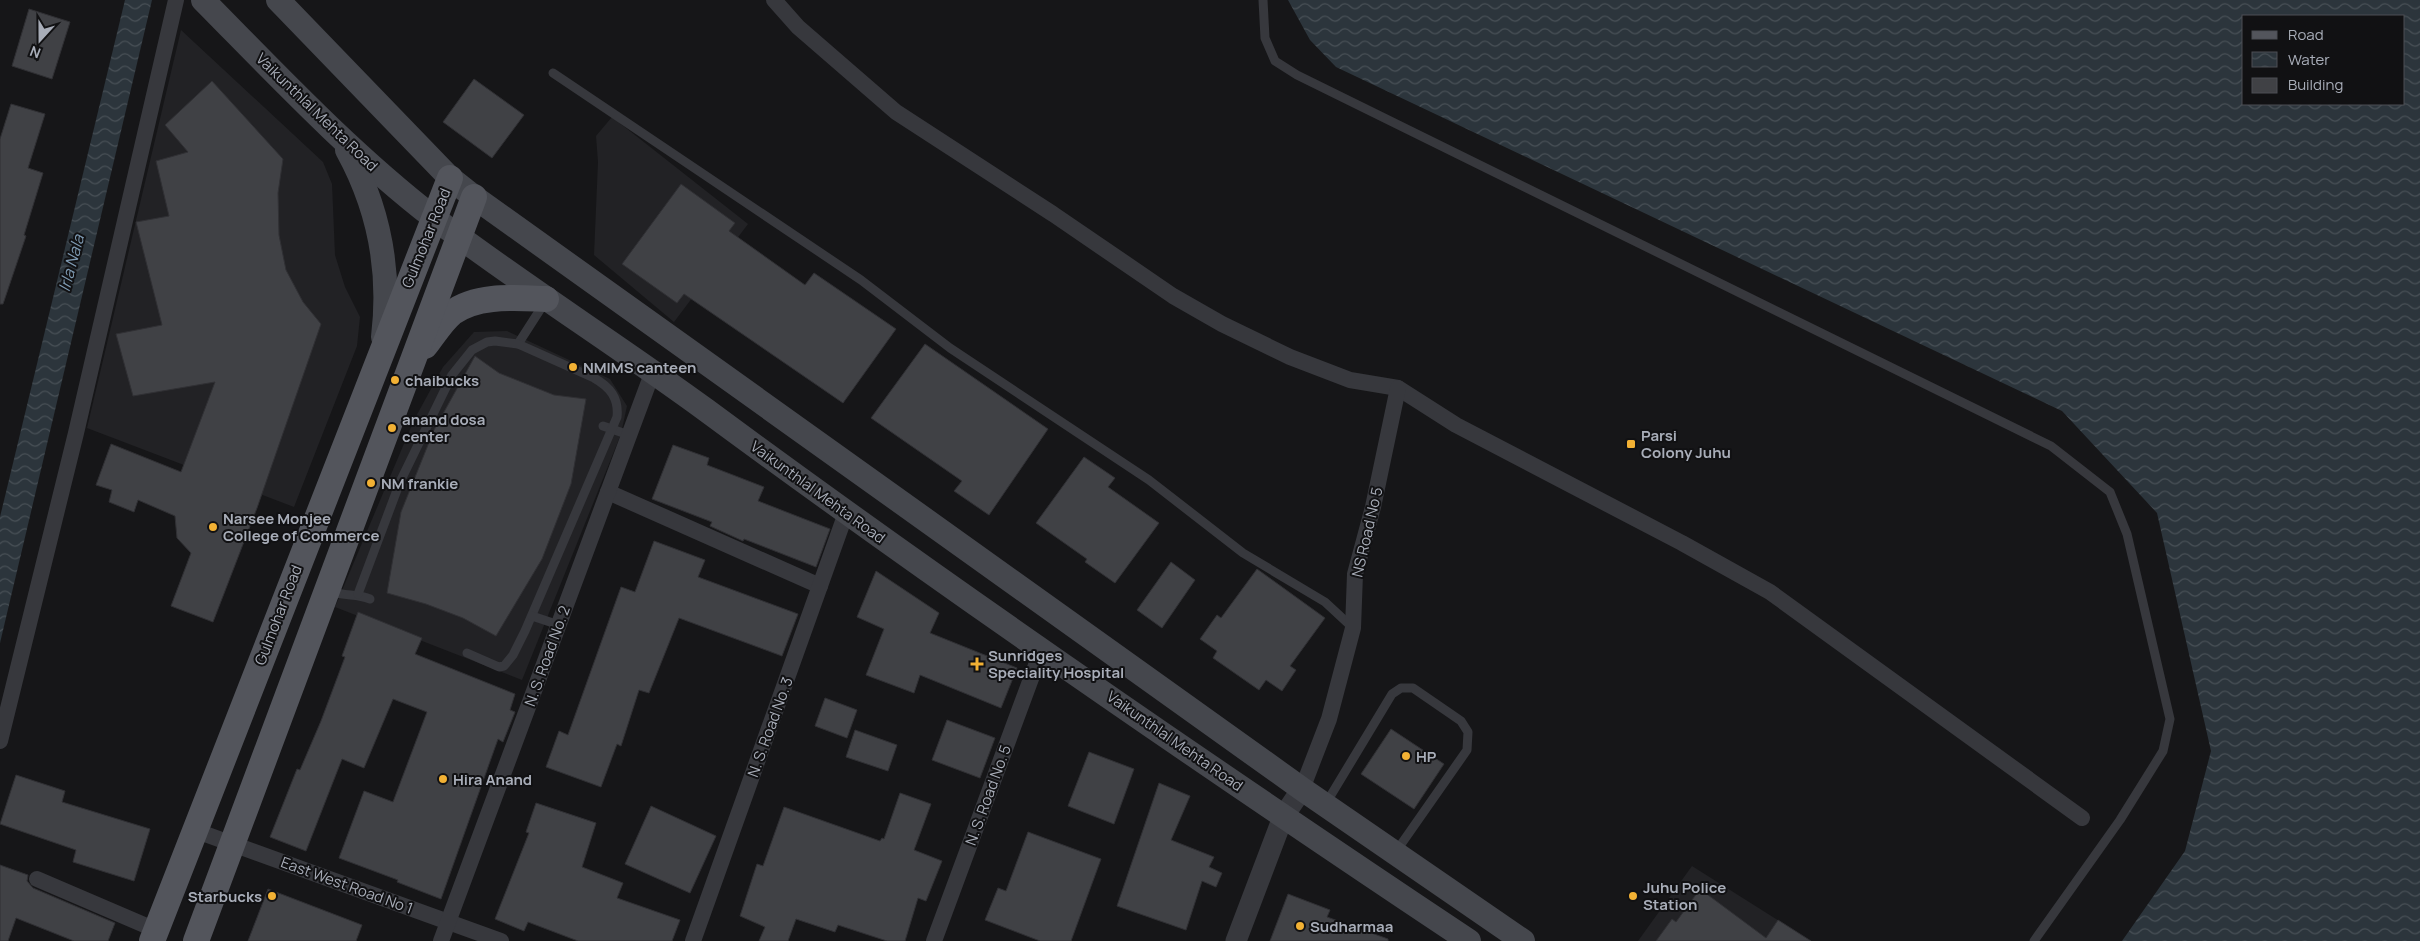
<svg xmlns="http://www.w3.org/2000/svg" width="2420" height="941" viewBox="0 0 2420 941" font-family="Manrope,sans-serif">
  <defs>
    <pattern id="water-waves" width="16" height="10" patternUnits="userSpaceOnUse" patternTransform="scale(1.25)"><rect width="16" height="10" fill="#2c353c"/><path d="M0 5q4-4 8 0t8 0" fill="none" stroke="#485056"/></pattern>
  </defs>
  <rect width="100%" height="100%" fill="#161618"/>
  <!-- built -->
  <g fill="#222225">
    <path d="M181,30L323,162L332,184L335,255L345,287L360,317L357,346L294,507L87,428Z"/>
    <path d="M612,117L748,224L674,322L594,255L598,162L596,136Z"/>
    <path d="M507,331L610,379L627,406L621,434L522,680L335,607L414,420L443,367L474,332Z"/>
    <path d="M1692,866L1811,941H1638Z"/>
  </g>
  <!-- water -->
  <g fill="url(#water-waves)" fill-rule="evenodd">
    <path d="M125,0H152L0,643V517Z"/>
    <path d="M1288,0H2420V941H2122L2185,851L2211,751L2157,513L2062,411L1336,67L1310,40ZM2404,16V104H2244V16Z"/>
  </g>
  <!-- building -->
  <g fill="#404145" stroke="#303034">
    <path d="M29,9L70,22L52,79L12,66Z"/>
    <path d="M474,79L524,115L492,158L443,122Z"/>
    <path d="M212,81L283,159L278,193L279,235L286,270L303,302L321,324L257,508L213,622L171,606L191,553L177,538L175,516L138,500L134,512L109,502L112,490L96,485L111,444L181,472L215,382L133,396L116,334L162,325L136,222L169,216L156,161L188,152L165,125Z"/>
    <path d="M11,104L45,114L28,168L43,173L24,235L26,236L3,304H0V139Z"/>
    <path d="M681,184L735,223L729,231L805,285L814,273L896,329L843,403L684,294L677,303L622,264Z"/>
    <path d="M925,344L1048,429L989,515L954,491L962,481L871,418Z"/>
    <path d="M475,356L499,373L554,395L586,399L571,484L542,559L496,636L463,618L426,604L387,593L401,512L434,430Z"/>
    <path d="M673,445L709,458L707,465L764,487L758,501L830,529L816,567L744,539L743,541L710,526L712,522L652,499Z"/>
    <path d="M1084,457L1115,478L1108,487L1159,523L1115,583L1085,562L1087,559L1036,523Z"/>
    <path d="M654,541L705,560L698,577L798,614L782,656L679,618L649,693L639,690L621,746L617,744L601,787L546,767L559,731L568,735L621,587L635,592Z"/>
    <path d="M1171,562L1195,580L1162,628L1137,610Z"/>
    <path d="M1257,569L1325,618L1290,666L1296,670L1282,691L1266,680L1259,690L1213,658L1217,651L1200,639L1217,615L1221,618Z"/>
    <path d="M876,571L939,613L930,633L1017,668L1001,708L920,675L914,693L866,675L884,629L857,617Z"/>
    <path d="M358,612L422,638L415,654L515,694L510,710L515,712L503,742L498,739L441,899L397,882L398,880L339,858L364,791L393,802L427,712L393,699L364,768L342,759L306,851L270,837L297,769L300,770L321,721L345,657L342,656Z"/>
    <path d="M825,698L857,710L847,738L815,726Z"/>
    <path d="M947,720L995,738L980,778L932,760Z"/>
    <path d="M1391,729L1444,764L1414,809L1361,774Z"/>
    <path d="M855,730L897,745L888,771L846,757Z"/>
    <path d="M1089,752L1134,769L1114,824L1068,806Z"/>
    <path d="M16,775L65,791L62,802L150,829L134,881L73,862L76,850L0,824Z"/>
    <path d="M1159,783L1190,796L1171,840L1214,857L1209,867L1222,873L1216,887L1202,881L1186,930L1117,906Z"/>
    <path d="M900,793L931,804L914,850L942,861L926,901L918,898L905,941H887L838,925L835,932L796,919L788,941H759L765,927L740,916L757,864L763,866L784,807L880,841L882,838L884,839Z"/>
    <path d="M536,803L596,823L582,867L623,883L617,898L680,920L672,941H578L528,922L524,931L495,919L529,833L526,832Z"/>
    <path d="M651,806L716,836L690,893L625,864Z"/>
    <path d="M1028,832L1101,859L1071,941H1040L985,920L998,888L1006,891Z"/>
    <path d="M0,865L28,875L27,881L33,888L115,923L108,941H74L16,918L8,941H0Z"/>
    <path d="M268,889L362,925L356,941H248Z"/>
    <path d="M1700,889L1766,938L1778,920L1811,941H1656L1672,919L1676,922Z"/>
    <path d="M1288,894L1330,910L1327,917L1388,939V941H1270Z"/>
  </g>
  <g fill="none" stroke-linecap="round" stroke-linejoin="round">
    <!-- service -->
    <g stroke="#37383d" stroke-width="9">
      <path d="M1263,0L1265,38L1275,61L1297,75L2051,446L2110,492L2127,534L2170,719L2163,751L2120,820L2034,941"/>
      <path d="M553,73L861,280L950,348L1149,480L1243,553L1325,602L1353,628"/>
      <path d="M518,344L545,302"/>
      <path d="M603,426L629,435"/>
      <path d="M330,591C347,597 355,593 370,599"/>
      <path d="M358,594L400,482L452,375L472,350L487,342L495,341L518,344L594,378C610,387 619,398 617,417L525,631L513,655L504,666L499,667L467,653"/>
      <path d="M532,616L559,625"/>
      <path d="M1325,805L1392,694L1401,688H1413L1461,721L1468,732L1467,750L1395,853"/>
    </g>
    <!-- minor -->
    <g stroke="#37383d" stroke-width="16">
      <path d="M774,0L798,27L896,112L1053,214L1173,296L1222,324L1290,357L1350,380L1398,388L1456,425L1682,543L1770,592L2082,818"/>
      <path d="M608,492L820,586"/>
      <path d="M0,741L76,433L176,0"/>
      <path d="M1302,789L1329,719L1353,628L1355,574L1373,507L1398,388"/>
      <path d="M194,830L501,941"/>
      <path d="M37,879L156,930"/>
      <path d="M441,941L653,371"/>
      <path d="M693,941L846,513"/>
      <path d="M934,941L1042,649"/>
    </g>
    <!-- tertiary -->
    <path stroke="#37383d" stroke-width="21" d="M1236,941L1283,817L1302,789"/>
    <!-- secondary -->
    <g stroke="#45474d" stroke-width="24">
      <path d="M203,0C277,75 350,153 434,218C522,285 616,344 706,410C955,594 1211,769 1469,941"/>
      <path d="M278,0L450,178L474,197L1302,789L1523,941"/>
      <path d="M347,150C379,208 391,271 383,337"/>
    </g>
    <!-- primary -->
    <g stroke="#53555c" stroke-width="26">
      <path d="M425,346C433,336 442,321 452,313C477,294 517,298 546,299"/>
      <path d="M152,941L450,178"/>
      <path d="M196,941L474,197"/>
    </g>
  </g>
  <!-- markers -->
  <g fill="#f2b134" stroke="#111113" stroke-width="2">
    <circle cx="573" cy="367" r="5"/>
    <circle cx="395" cy="380" r="5"/>
    <circle cx="392" cy="428" r="5"/>
    <rect x="1626" y="439" width="10" height="10" rx="2.5"/>
    <circle cx="371" cy="483" r="5"/>
    <circle cx="213" cy="527" r="5"/>
    <path d="M974.5 656.5h5v5h5v5h-5v5h-5v-5h-5v-5h5z"/>
    <circle cx="1406" cy="756" r="5"/>
    <circle cx="443" cy="779" r="5"/>
    <circle cx="272" cy="896" r="5"/>
    <circle cx="1633" cy="896" r="5"/>
    <circle cx="1300" cy="926" r="5"/>
  </g>
  <g text-anchor="middle" dominant-baseline="central" stroke-width="4" stroke-linejoin="round" paint-order="stroke">
    <!-- street labels -->
    <g font-size="15" fill="#a8adb8" stroke="#111113">
      <text transform="translate(317 112) rotate(44)">Vaikunthlal Mehta Road</text>
      <text transform="translate(426 238) rotate(-68)">Gulmohar Road</text>
      <text transform="translate(818 492) rotate(36)">Vaikunthlal Mehta Road</text>
      <text transform="translate(1367 532) rotate(-77)">NS Road No 5</text>
      <text transform="translate(278 615) rotate(-69)">Gulmohar Road</text>
      <text transform="translate(547 656) rotate(-70)">N. S. Road No. 2</text>
      <text transform="translate(770 727) rotate(-70)">N. S. Road No. 3</text>
      <text transform="translate(1175 741) rotate(35)">Vaikunthlal Mehta Road</text>
      <text transform="translate(988 795) rotate(-70)">N. S. Road No. 5</text>
      <text transform="translate(347 885) rotate(20)">East West Road No 1</text>
    </g>
    <!-- poi labels -->
    <g font-size="15" font-weight="bold" fill="#a8adb8" stroke="#111113" text-anchor="start">
      <text x="583" y="367">NMIMS canteen</text>
      <text x="405" y="380">chaibucks</text>
      <text x="402" y="419">anand dosa<tspan x="402" dy="17">center</tspan></text>
      <text x="1641" y="435">Parsi<tspan x="1641" dy="17">Colony Juhu</tspan></text>
      <text x="381" y="483">NM frankie</text>
      <text x="223" y="518">Narsee Monjee<tspan x="223" dy="17">College of Commerce</tspan></text>
      <text x="988" y="655">Sunridges<tspan x="988" dy="17">Speciality Hospital</tspan></text>
      <text x="1416" y="756">HP</text>
      <text x="453" y="779">Hira Anand</text>
      <text x="1643" y="887">Juhu Police<tspan x="1643" dy="17">Station</tspan></text>
      <text x="262" y="896" text-anchor="end">Starbucks</text>
      <text x="1310" y="926">Sudharmaa</text>
    </g>
    <!-- water labels -->
    <g font-size="16" font-style="italic" fill="#7f9bb3" stroke="#111113">
      <text transform="translate(71 263) rotate(-75)">Irla Nala</text>
    </g>
  </g>
  <!-- legend -->
  <rect x="2242" y="15" width="162" height="90" fill="#111113" stroke="#4d4f55"/>
  <rect x="2252" y="31" width="25" height="8" fill="#53555c" stroke="#4d4f55"/>
  <text x="2288" y="40" font-size="15" fill="#a8adb8">Road</text>
  <rect x="2252" y="52" width="25" height="15" fill="url(#water-waves)" stroke="#4d4f55"/>
  <text x="2288" y="65" font-size="15" fill="#a8adb8">Water</text>
  <rect x="2252" y="78" width="25" height="15" fill="#404145" stroke="#4d4f55"/>
  <text x="2288" y="90" font-size="15" fill="#a8adb8">Building</text>
  <!-- north arrow -->
  <g transform="translate(40 40) rotate(201)" stroke="#111113" stroke-width="4" paint-order="stroke">
  <path d="M0-4L9 19L0 12L-9 19Z" fill="#a8adb8"/>
  <text y="-8" font-size="14" font-weight="bold" text-anchor="middle" fill="#a8adb8">N</text>
  </g>
</svg>
